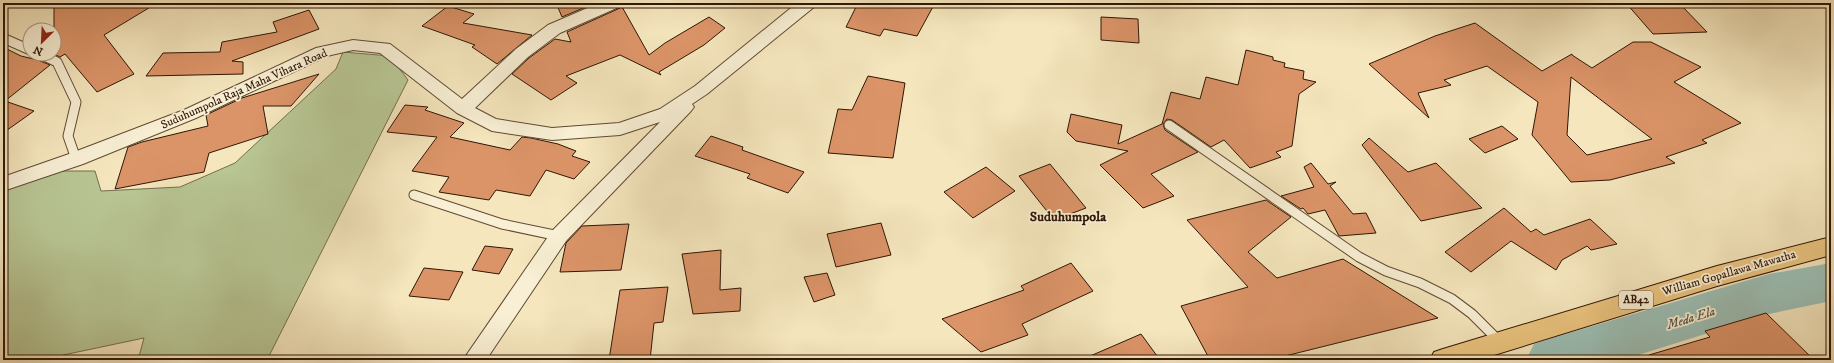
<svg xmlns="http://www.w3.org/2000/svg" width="1834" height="363" viewBox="0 0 1834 363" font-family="'IM FELL DW Pica',serif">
  <rect width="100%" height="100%" fill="#f5e6bd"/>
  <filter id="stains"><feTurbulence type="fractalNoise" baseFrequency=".005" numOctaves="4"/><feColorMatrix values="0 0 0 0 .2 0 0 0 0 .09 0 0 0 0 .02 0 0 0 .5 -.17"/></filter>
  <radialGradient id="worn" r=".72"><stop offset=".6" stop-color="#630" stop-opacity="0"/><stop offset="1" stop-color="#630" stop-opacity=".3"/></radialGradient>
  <!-- green -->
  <path fill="#b8c694" stroke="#746e4c" d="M343,52L390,56L408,80L267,360H138L144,338L49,358L48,360H3V185L61,171H95L101,191L180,187L235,163L336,69Z"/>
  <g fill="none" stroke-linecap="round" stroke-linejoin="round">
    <!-- river -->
    <path fill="#9cbfb5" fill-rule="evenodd" d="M1831,263V301L1769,314L1622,360H1526L1534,344L1552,338L1769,274Z"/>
  </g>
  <!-- building -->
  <g fill="#db9468" stroke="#2f1605" fill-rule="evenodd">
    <path d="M54,3H157L104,35L134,74L97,92L65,54L60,57L54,54Z"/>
    <path d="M556,3H595L562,17Z"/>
    <path d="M858,3H935L917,36L884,29L880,36L846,27Z"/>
    <path d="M1626,3H1679L1707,32L1653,34Z"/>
    <path d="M621,5L649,55L665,43L709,17L725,28L704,45L659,72L661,75L620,55L566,76L577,83L551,100L512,74L529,58L555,39L571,42L567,32L620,8Z"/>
    <path d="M448,6L474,14L463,23L532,35L497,64L472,47L475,45L422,26Z"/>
    <path d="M309,10L319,29L232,61L243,62V74L146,76L163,53L220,52L222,42L277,32L273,22Z"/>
    <path d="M1101,17L1138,19L1139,43L1101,40Z"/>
    <path d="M1475,23L1542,71L1572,54V55L1592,68L1633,42H1651L1701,67L1674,82L1741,123L1702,140L1707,143L1666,157L1675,163L1610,180L1571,182L1532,135L1538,102L1487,66L1444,80L1451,85L1418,93L1429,118L1369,64L1435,36ZM1571,77L1652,139L1587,155L1567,135Z"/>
    <path d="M3,47L21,56L38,60L50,65L5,101L34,111L3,133Z"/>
    <path d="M1246,50L1273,57V60L1285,63L1284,67L1304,71L1303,79L1316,82L1299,94L1292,146L1276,152L1281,157L1250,168L1224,140L1211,147L1172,120L1167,119L1163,124L1165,130L1198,152L1151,174L1174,196L1143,208L1100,165L1128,151L1076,141L1067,132L1071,114L1122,125L1118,144L1162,124L1171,92L1200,99L1206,77L1238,85Z"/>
    <path d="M319,74L291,106H263L268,134L209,153L204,172L115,189L128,147L142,142L208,126L206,115L242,98Z"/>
    <path d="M868,76L905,83L893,158L828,153L838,109L852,110Z"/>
    <path d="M405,105L428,107L425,110L464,123L450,137L510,150L522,137L531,138L558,144L576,151L572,156L590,162L574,179L546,170L530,196L496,190L489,200L439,192L449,177L412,171L437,137L387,132Z"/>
    <path d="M1502,126L1518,139L1485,153L1469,139Z"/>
    <path d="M711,136L743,147L742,150L804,172L788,193L747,178L750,174L695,156Z"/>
    <path d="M1369,138L1408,172L1436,163L1482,208L1421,221L1362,145Z"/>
    <path d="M1311,163L1328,184L1336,182L1330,186L1353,214L1366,213L1376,233L1339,236L1325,210L1308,214L1303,208L1301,209L1281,196L1314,187L1304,167Z"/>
    <path d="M1050,164L1086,208L1054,220L1019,176Z"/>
    <path d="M986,167L1015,191L973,218L944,192Z"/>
    <path d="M1266,200L1291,217L1248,252L1277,278L1343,259L1438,318L1269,360H1210L1181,306L1248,287L1187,220Z"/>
    <path d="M1504,208L1531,232L1536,229L1544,235L1590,219L1617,244L1591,250L1587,246L1562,260L1556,270L1511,241L1471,272L1445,252Z"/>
    <path d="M881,223L891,255L836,267L827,234Z"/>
    <path d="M629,224L621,270L560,272L566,243L582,226Z"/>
    <path d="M485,246L513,249L499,274L472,270Z"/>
    <path d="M721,250L720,290L741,288L740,311L693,314L682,254Z"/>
    <path d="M1071,263L1093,291L1022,324L1028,335L981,352L942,319L1024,290L1021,286Z"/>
    <path d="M424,268L463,272L449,300L409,296Z"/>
    <path d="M827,273L835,295L814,302L804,277Z"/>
    <path d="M668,287L663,322L654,323L650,360H609L620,290Z"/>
    <path d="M1766,313L1814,360H1649V355L1710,337L1705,331Z"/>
    <path d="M1141,334L1160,360H1081Z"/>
  </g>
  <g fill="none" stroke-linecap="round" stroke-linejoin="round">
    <defs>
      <g id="lane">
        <path d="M3,38L30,50"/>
        <path d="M40,54L57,62L76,102L68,136L76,159"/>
        <path d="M1169,125L1359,257L1386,271L1420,283L1452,299L1472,314L1500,342"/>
        <path d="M414,195L502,224L559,236"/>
      </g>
      <path id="street" d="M599,3H621L619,7L560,33L528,57L475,108L496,119L552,128L619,123L660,109L695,86L797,3H819L707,94L692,104L694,107L691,111L566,241L486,360H463L552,231L660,122L620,135L552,140L492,131L457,113L380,53L353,50L327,56L196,118L83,164L3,191V177L69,154L184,110L316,48L353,40L390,44L462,99L516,49L548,25Z"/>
      <path id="primary" d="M1831,237V255L1717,286L1478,360H1430L1434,352L1443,349L1717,266Z"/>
    </defs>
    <!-- lane casing -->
    <use href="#lane" stroke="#604a33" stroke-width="11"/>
    <!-- street casing -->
    <use href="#street" stroke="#604a33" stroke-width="2"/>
    <!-- primary casing -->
    <use href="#primary" stroke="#2f1605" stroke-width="2"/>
    <!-- lane -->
    <use href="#lane" stroke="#f8efd4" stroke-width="9"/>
    <!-- street -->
    <use href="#street" fill="#f8efd4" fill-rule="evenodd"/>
    <!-- primary -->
    <use href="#primary" fill="#eac37e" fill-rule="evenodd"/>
  </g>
  <g text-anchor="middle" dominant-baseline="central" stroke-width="3.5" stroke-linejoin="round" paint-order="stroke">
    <!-- shield labels -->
    <rect fill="#f8efd4" stroke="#6b5743" stroke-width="1" x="1619" y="291" width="34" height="18" rx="3"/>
    <g font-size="11" font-weight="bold" fill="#2f1605">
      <text x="1636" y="300">AB42</text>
    </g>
    <!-- street labels -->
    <g font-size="12" fill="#2f1605" stroke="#f8efd4">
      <text transform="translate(244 89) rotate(-24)">Suduhumpola Raja Maha Vihara Road</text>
      <text transform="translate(1729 273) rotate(-16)">William Gopallawa Mawatha</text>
    </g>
    <!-- water labels -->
    <g font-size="13" font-style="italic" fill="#555143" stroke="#f8efd4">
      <text transform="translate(1691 318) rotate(-17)">Meda Ela</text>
    </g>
    <!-- quarter labels -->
    <g font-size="14" font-weight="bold" fill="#2f1605" stroke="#f8efd4">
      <text x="1068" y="217">Suduhumpola</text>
    </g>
  </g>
  <!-- margin -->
  <rect width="1834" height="363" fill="none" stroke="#f5e6bd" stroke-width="16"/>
  <rect x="4" y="4" width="1826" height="355" fill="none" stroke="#2f1605" stroke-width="2"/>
  <rect x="8" y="8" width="1818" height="347" fill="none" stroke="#2f1605"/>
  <!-- north arrow -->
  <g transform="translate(42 42) rotate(204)"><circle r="19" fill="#f8efd4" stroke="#a89881"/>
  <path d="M0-3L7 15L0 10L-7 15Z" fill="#8f2418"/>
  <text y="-6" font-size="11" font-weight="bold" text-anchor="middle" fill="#2f1605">N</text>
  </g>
  <rect width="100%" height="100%" filter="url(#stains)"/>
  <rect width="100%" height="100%" fill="url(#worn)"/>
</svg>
